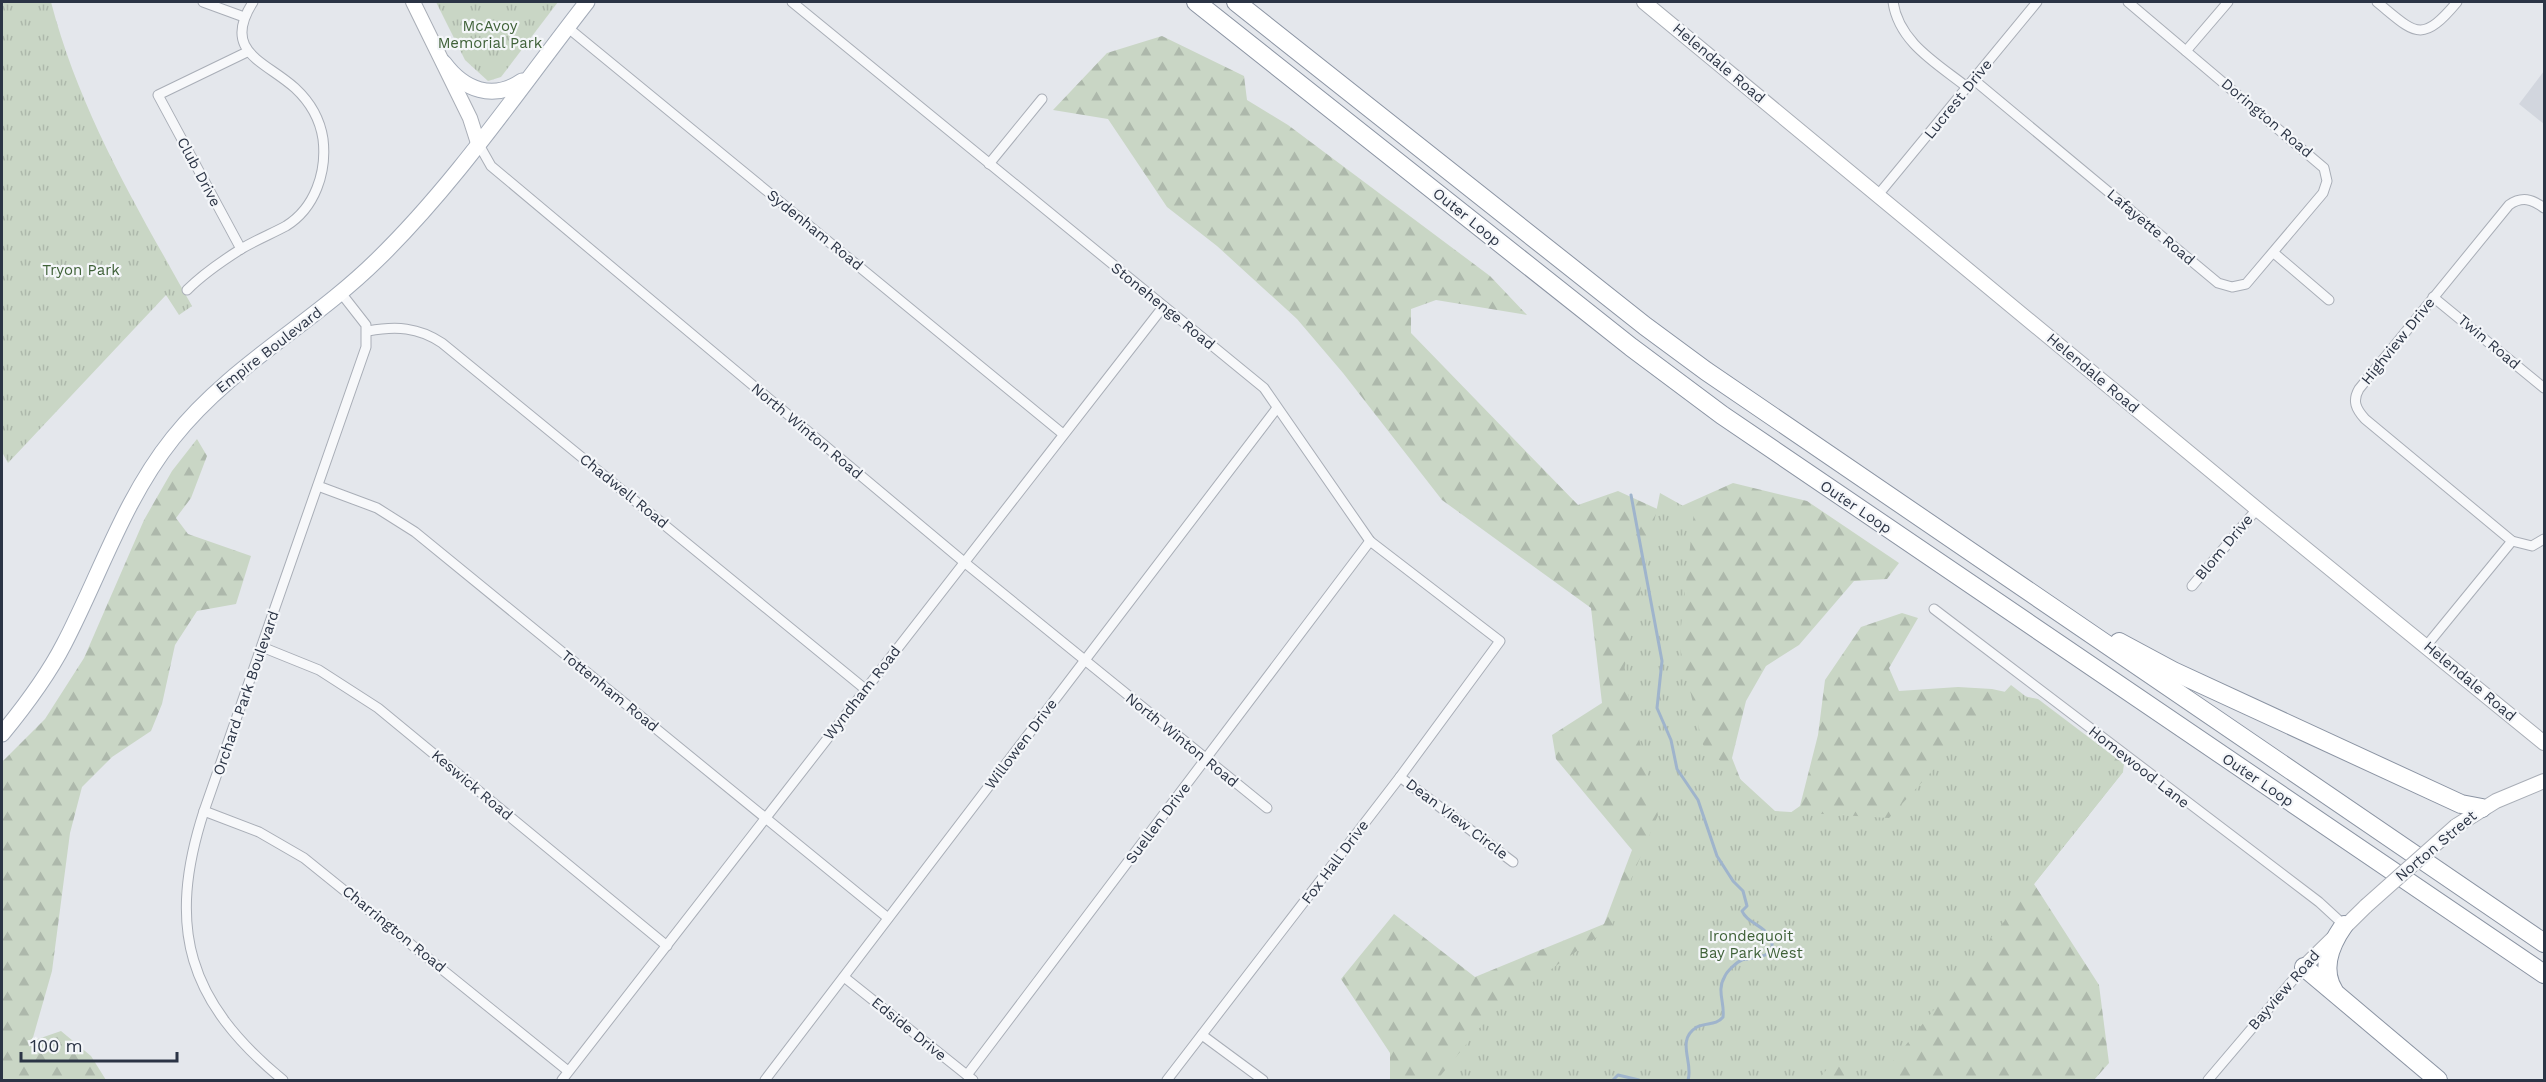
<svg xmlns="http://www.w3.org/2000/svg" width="2546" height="1082" viewBox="0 0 2546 1082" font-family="'Work Sans',sans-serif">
  <defs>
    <pattern id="forest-firs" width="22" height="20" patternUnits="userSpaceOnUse" patternTransform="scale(1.5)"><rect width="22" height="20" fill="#c9d6c5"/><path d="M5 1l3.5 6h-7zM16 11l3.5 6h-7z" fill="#adb8ab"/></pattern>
    <pattern id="park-tufts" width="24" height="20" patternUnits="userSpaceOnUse" patternTransform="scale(1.5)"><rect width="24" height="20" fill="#c9d6c5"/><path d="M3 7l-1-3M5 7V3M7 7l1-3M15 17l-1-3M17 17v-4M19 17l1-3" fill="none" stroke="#adb8ab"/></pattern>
  </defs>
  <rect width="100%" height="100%" fill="#e4e7ec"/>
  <!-- built -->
  <path fill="#d2d6de" d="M2544,71V124L2519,104Z"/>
  <!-- forest -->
  <g fill="url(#forest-firs)">
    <path d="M1162,36L1244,76L1247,100L1288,125L1490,276L1527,315L1436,300L1411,309V333L1578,505L1618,491L1666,513L1733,483L1807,501L1899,563L1887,579L1854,581L1799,645L1766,666L1746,701L1732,758L1754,814L1770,827L1800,806L1818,735L1825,680L1861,627L1902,613L1918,618L1889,668L1899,691L1958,687L1992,689L2038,699L2124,764L2123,772L2034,884L2099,985L2109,1063L2094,1080H1390V1053L1341,979L1394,914L1475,977L1604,924L1632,850L1556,759L1552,735L1602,703L1591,608L1442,500L1343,373L1297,319L1217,246L1167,207L1108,119L1053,110L1107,53Z"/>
    <path d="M197,439L207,456L191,498L176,518L188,534L251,556L236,604L197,611L175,645L162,704L151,731L112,757L82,787L70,833L52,971L32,1041L61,1031L91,1056L106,1080H2V762L45,719L84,658L144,520L172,471Z"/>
  </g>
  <!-- park -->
  <g fill="url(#park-tufts)">
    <path d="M2,2H51C80,113 136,206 192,306L179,315L166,295L8,463L2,452Z"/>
    <path d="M436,2H558L501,77L488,81L465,60Z"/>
    <path d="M1660,493L1694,512L1679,644L1703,745L1775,811L1889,818L2011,685L2123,772L1878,1080H1857L1833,1062L1818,1080H1437L1496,1008L1611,927L1658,815L1623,675Z"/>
  </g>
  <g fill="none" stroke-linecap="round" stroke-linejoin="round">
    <!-- stream -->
    <g stroke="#9fb4cc" stroke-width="3">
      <path d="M1631,495L1662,661L1657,708L1671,740L1677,769L1698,800L1717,856L1733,881L1743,891L1747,906L1742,911C1747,923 1763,925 1769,936C1782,959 1752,957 1742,960C1737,962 1727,971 1725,976C1716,991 1725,1002 1723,1017C1716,1026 1706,1022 1697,1027C1675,1040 1694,1063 1688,1080"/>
      <path d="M1613,1080L1618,1075L1639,1080"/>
    </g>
    <defs>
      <g id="street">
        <path d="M203,2L244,17"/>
        <path d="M792,2L1264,388L1370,541L1500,641L1400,777L1167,1080"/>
        <path d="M1893,2C1899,43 1938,64 1968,88"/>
        <path d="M2377,2C2415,33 2421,45 2457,2"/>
        <path d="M567,27L1063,434"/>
        <path d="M2186,51L2228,2"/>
        <path d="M1974,80L2218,283L2232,287L2246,284L2323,193L2327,181L2324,168L2128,2"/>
        <path d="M478,143L491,166L964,562L1267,808"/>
        <path d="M989,164L1042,99"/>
        <path d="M1878,195L2037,2"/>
        <path d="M2544,208C2532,199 2522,196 2509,205L2359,389C2352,401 2356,409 2365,419L2512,541L2532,546L2544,539"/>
        <path d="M241,249L158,95L247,52"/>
        <path d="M2274,253L2329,300"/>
        <path d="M187,290C203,274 222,261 241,249C256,240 271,234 286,226C315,208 327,172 323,139C320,119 309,101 295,88C265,61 221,52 253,2"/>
        <path d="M2433,297L2544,388"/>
        <path d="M368,331C396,326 418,327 442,343L865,689"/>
        <path d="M318,486L377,508L415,532L888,918"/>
        <path d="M2192,586L2257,509"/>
        <path d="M1934,609L2319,902L2344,925"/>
        <path d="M2427,645L2512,541"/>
        <path d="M262,647L319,670L378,708L667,946"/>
        <path d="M1400,777L1513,862"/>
        <path d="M204,811L259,832L304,858L568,1071"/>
        <path d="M844,977L973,1080"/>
        <path d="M1202,1035L1263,1080"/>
        <path d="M967,1075L1370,541"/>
        <path d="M283,1080C188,1002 166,928 204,811L366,347V325L341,293"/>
        <path d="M562,1080L1163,307"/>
        <path d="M765,1080L1277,408"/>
        <path d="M2208,1080L2304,967"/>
      </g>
      <g id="secondary">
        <path d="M413,2L470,118L478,143"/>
        <path d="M1644,2L2257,509L2544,743"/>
        <path d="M2456,826L2496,801L2544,781"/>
        <path d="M2304,967L2366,906"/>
      </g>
      <g id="primary">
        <path d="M444,63C464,90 493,101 522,81"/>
        <path d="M2,734C25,706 47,677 64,644C100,575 124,499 173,438C230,366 312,324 377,260C456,183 519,89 587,2"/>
      </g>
      <g id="highway">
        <path d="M1196,2L1631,347L1722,415L2544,974"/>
        <path d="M1236,2L1645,326L1706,371L2544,943"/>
        <path d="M2119,642L2173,671L2461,804L2482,808"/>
        <path d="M2304,967L2438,1080"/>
        <path d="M2334,991C2320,969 2330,945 2344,925"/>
      </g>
    </defs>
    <!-- street casing -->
    <use href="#street" stroke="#a9aeb7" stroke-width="11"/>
    <!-- secondary casing -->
    <use href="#secondary" stroke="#a9aeb7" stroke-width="16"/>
    <!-- primary casing -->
    <use href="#primary" stroke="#a3abb8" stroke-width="17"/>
    <!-- highway casing -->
    <use href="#highway" stroke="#8b94a3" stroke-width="20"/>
    <!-- street -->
    <use href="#street" stroke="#f7f8fa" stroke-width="9"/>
    <!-- secondary -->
    <use href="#secondary" stroke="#fff" stroke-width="14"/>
    <!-- primary -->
    <use href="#primary" stroke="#fff" stroke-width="15"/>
    <!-- highway -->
    <use href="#highway" stroke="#fff" stroke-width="18"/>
    <defs>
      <path id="secondary-bridge" d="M2366,906L2456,826"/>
    </defs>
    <!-- secondary-bridge casing -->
    <use href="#secondary-bridge" stroke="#a9aeb7" stroke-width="16" stroke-linecap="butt"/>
    <!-- secondary-bridge -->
    <use href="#secondary-bridge" stroke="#fff" stroke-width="14"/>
  </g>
  <g text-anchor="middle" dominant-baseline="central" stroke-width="4.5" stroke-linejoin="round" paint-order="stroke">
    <!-- park labels -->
    <g font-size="15" fill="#3f6138" stroke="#f4f6f9">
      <text x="490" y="26">McAvoy<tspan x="490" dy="17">Memorial Park</tspan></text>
      <text x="81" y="270">Tryon Park</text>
      <text x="1751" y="936">Irondequoit<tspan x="1751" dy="17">Bay Park West</tspan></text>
    </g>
    <!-- street labels -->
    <g font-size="15" fill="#2b3445" stroke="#f4f6f9">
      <text transform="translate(1719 63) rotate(40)">Helendale Road</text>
      <text transform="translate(1958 99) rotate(-51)">Lucrest Drive</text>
      <text transform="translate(2267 118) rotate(40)">Dorington Road</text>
      <text transform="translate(199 172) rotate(62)">Club Drive</text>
      <text transform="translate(1467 217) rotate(39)">Outer Loop</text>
      <text transform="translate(2151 227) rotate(40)">Lafayette Road</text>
      <text transform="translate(815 230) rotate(39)">Sydenham Road</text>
      <text transform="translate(1163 306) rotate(39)">Stonehenge Road</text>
      <text transform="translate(2398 341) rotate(-51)">Highview Drive</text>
      <text transform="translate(2489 342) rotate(40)">Twin Road</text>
      <text transform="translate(269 350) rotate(-38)">Empire Boulevard</text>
      <text transform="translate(2093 373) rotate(40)">Helendale Road</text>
      <text transform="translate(807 431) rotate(40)">North Winton Road</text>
      <text transform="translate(624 491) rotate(39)">Chadwell Road</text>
      <text transform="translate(1856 507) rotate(34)">Outer Loop</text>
      <text transform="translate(2224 547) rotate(-50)">Blom Drive</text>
      <text transform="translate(2470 681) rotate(40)">Helendale Road</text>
      <text transform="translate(610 691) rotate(39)">Tottenham Road</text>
      <text transform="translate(246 693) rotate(-71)">Orchard Park Boulevard</text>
      <text transform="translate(862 693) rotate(-52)">Wyndham Road</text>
      <text transform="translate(1182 740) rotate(39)">North Winton Road</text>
      <text transform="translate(1021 744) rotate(-53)">Willowen Drive</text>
      <text transform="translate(2139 767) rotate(38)">Homewood Lane</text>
      <text transform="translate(2258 780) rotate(34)">Outer Loop</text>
      <text transform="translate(472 785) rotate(40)">Keswick Road</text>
      <text transform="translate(1457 819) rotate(37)">Dean View Circle</text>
      <text transform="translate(1158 823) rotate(-53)">Suellen Drive</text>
      <text transform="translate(2436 846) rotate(-40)">Norton Street</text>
      <text transform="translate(1335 862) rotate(-53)">Fox Hall Drive</text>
      <text transform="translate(394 929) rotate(39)">Charrington Road</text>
      <text transform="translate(2284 990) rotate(-49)">Bayview Road</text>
      <text transform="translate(909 1029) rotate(39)">Edside Drive</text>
    </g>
  </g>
  <!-- border -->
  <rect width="2546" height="1082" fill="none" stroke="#2b3445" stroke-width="6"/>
  <!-- scale -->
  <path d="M21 1052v9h156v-9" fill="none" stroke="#2b3445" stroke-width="3"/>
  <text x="30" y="1052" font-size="18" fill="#2b3445" stroke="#f4f6f9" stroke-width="4.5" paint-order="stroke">100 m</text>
</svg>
